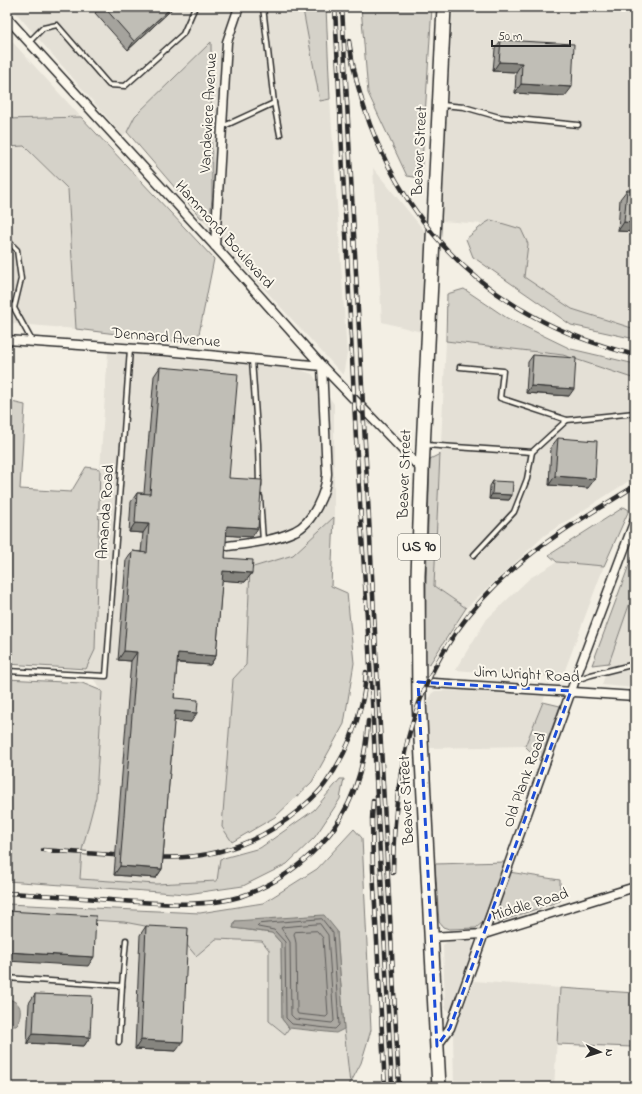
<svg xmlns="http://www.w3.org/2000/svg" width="642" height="1094" viewBox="0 0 642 1094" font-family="'Indie Flower',sans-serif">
  <rect width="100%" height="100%" fill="#f3efe4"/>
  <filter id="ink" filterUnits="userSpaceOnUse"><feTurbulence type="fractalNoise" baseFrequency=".025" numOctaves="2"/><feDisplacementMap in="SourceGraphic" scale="8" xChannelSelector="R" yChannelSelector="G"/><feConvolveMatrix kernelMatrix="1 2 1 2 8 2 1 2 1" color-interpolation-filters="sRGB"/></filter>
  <g filter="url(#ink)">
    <!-- built -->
    <g fill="#e4e0d6">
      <path d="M11,7H303L304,16L320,101L330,99L347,354L343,375L220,241L201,218H210L212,198L211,42L135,116L127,132L123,136Z"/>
      <path d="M453,7H623L635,13V329L572,309L523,277L528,244L491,220L484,224L441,221Z"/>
      <path d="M7,36L81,117L7,119Z"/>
      <path d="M24,146L68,189L76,329L7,323V147Z"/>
      <path d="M373,168L427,234L421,332L382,322Z"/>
      <path d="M446,341L563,355L635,379V477L545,535L466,608L434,586Z"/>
      <path d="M108,352L298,369L312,374L334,404V517L293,555L250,568L246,665L233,679L222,827L232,842L220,859L217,881L156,884L80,879L82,850L96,797L102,691L86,669L95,650L100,469Z"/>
      <path d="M557,562L604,566L562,678L455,670L487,619L530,578Z"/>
      <path d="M635,588V688L602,685L609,663Z"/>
      <path d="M467,690L545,696L525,746L429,748L427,705L431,694L435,691Z"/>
      <path d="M7,915L124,922L187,934L196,956L216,939L262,941L269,950V1021L285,1034L289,1028L336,1033L344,1029L350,1087H7Z"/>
      <path d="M467,937L473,942V948L450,1012L445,1008L443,945L451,939Z"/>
      <path d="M474,981L560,988L554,1087H454L453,1033Z"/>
    </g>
    <!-- green -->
    <g fill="#d5d2c9" stroke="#807e7a">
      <path d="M303,7H326L330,99L320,101L304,15Z"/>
      <path d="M361,7H432L421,178L407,176L368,93Z"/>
      <path d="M211,42L212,198L210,218H201L127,132L135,116Z"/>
      <path d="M81,117L214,259L197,344L76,329L68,189L24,146L7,147V119Z"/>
      <path d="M491,220L521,229L528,244L524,277L572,309L635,329V339L571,325L473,257L466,239L484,224Z"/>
      <path d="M464,289L507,318L571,349L635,364V379L563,355L446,341L447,294Z"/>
      <path d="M7,401L25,405L20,489L71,492L86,467L100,469L95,650L86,669L7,664Z"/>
      <path d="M440,454L434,586L466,608L429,665L425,662L426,586L430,459Z"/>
      <path d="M624,507L629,510L604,566L557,562L549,555Z"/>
      <path d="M334,517L331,586L347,593L354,663L344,724L312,782L275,817L232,842L222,827L233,679L246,665L250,568L293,555Z"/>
      <path d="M635,549V588L609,663L592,665Z"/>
      <path d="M7,679L82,683L102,691L96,797L82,850L80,879L156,884L217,881L220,859L260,848L314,810L340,779H344L340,799L315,837L287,864L243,886L187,894L7,881Z"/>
      <path d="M543,702L560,706L540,761L525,746Z"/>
      <path d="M354,829L362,838L371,1030L361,1063L350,1084L344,1029L337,931L235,921L233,928L272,933L281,943L282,1019L289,1028L285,1034L269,1021V950L262,941L216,939L196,956L186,944L187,934L124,922L7,915V904L200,913L263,903L317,869Z"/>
      <path d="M505,862L483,922L476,928L449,929L443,927L439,922L435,864Z"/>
      <path d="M509,872L560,880V901L499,922L493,919Z"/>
      <path d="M560,988L635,993L632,1047L557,1044Z"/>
    </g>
    <!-- water -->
    <g fill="#aca9a2" stroke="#787772">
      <path d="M324,915L337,931L344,1029L336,1033L289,1028L282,1019L281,943L272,933L233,928L235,921Z"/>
      <path d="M7,998C22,1004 22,1008 18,1024L16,1026H7Z"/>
    </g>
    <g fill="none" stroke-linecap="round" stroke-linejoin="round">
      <!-- shore -->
      <g stroke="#5f5d5b" stroke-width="1">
        <path d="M322,919L333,933L339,1025L335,1029L292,1024L286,1018L285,942L274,930L258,927L257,926L259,924Z"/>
        <path d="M320,924L328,935L334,1021L332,1023L295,1019L291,1015L290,942L281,928L283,927Z"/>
        <path d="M317,931L323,938L328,1015L326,1017L298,1014L297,1012L296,943L294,934L295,932Z"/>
      </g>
      <defs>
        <g id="lane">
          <path d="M29,42L43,28L57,25L109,85L125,86L183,34L195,7"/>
          <path d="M274,103L280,135"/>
          <path d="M442,105L464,107L499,117L578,125"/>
          <path d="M222,127L274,103L263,7"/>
          <path d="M7,240L17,250L21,279L14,308"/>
          <path d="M7,301L14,308L32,341"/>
          <path d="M252,360L258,444L259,485"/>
          <path d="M460,367L503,371L500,398L567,420"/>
          <path d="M425,445L532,452L567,420L635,413"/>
          <path d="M260,497L263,541"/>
          <path d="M474,555L514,512L527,479L532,452"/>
          <path d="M7,671L106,676L130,349"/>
          <path d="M576,680L591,675L631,665L635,663"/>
          <path d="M7,978L122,986L119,1042"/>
          <path d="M122,986L126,940"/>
        </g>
        <g id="street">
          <path d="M7,18L215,246L322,366L422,470"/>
          <path d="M215,246L227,42L239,7"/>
          <path d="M7,340L166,351L322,366L327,474C326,492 313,523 295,531C274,541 251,543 228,546"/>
          <path d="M418,682L635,696"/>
          <path d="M430,937L484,934L635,887"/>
          <path d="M437,1046L450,1028L575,680L635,520"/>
          <path d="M635,1087V1083"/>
        </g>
        <path id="primary" d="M439,1087L419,701L418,576L422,470L444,7"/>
      </defs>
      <!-- lane casing -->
      <use href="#lane" stroke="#2b2b2b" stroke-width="7"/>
      <!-- street casing -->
      <use href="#street" stroke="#2b2b2b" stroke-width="11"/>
      <!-- primary casing -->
      <use href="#primary" stroke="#2b2b2b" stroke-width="16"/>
      <!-- lane -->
      <use href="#lane" stroke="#fbf7ec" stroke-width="4"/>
      <!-- street -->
      <use href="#street" stroke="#fbf7ec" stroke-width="8"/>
      <!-- primary -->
      <use href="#primary" stroke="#fbf7ec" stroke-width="13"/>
      <defs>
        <g id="rail">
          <path d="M335,7L356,439L371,681L392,1087"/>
          <path d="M342,7L399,1087"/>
          <path d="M349,41C365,155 430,260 533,316C565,334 600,346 635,355"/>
          <path d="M373,801L372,819L373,868L385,1087"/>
          <path d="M43,850L127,856"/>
          <path d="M153,857C208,861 257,845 299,810C308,802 318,794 325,784C343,760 355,731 362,702C365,692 365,681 366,672"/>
          <path d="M393,873C394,751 418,652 513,569C550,536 593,512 635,486"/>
          <path d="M7,893C45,895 84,898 122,901C160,903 202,908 239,897C270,887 298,868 320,845C353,810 365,767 368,721"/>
        </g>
      </defs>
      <!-- rail casing -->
      <use href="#rail" stroke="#2b2b2b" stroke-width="4.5"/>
      <!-- rail -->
      <use href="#rail" stroke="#fbf7ec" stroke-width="3" stroke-dasharray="9" stroke-linecap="butt"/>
    </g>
    <!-- wall -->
    <g fill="#a5a39d" stroke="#2b2b2b">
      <path d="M100,7H174L170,11L128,50L95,13Z"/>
      <path d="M501,40L565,96L515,93L516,72L493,71L495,49Z"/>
      <path d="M627,190L635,232L618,231L620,199Z"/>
      <path d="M533,355L569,396L526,393L528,362Z"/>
      <path d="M160,367L229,478L252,537L226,535L225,558L252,573L245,582L222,580L216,656L210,665L177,663L174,698L191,722L174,720L162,869L156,878L114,875L131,661L118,660L126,560L132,551L141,552L143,533L129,532L131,502L137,493H144L154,376Z"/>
      <path d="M558,438L588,488L549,485L551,447Z"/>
      <path d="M493,481L512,495L509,500L489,499L490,486Z"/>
      <path d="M146,926L176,1051L135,1049L140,935Z"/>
      <path d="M35,994L90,1037L84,1046L27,1043L29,1003Z"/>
    </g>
    <!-- shaded-wall -->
    <g fill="#86857f" stroke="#2b2b2b">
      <path d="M172,7H174L170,11L128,50L134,41Z"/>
      <path d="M499,62L522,63L516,72L493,71Z"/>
      <path d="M521,84L572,87L565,96L515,93Z"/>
      <path d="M624,222L635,223V232L618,231Z"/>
      <path d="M531,386L574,389L569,396L526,393Z"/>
      <path d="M555,476L595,479L588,488L549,485Z"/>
      <path d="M492,494L512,495L509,500L489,499Z"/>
      <path d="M135,523L149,524L143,533L129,532Z"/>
      <path d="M227,526L258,528L252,537L221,535Z"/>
      <path d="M223,571L252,573L245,582L217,580Z"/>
      <path d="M124,651L137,652L131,661L118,660Z"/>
      <path d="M178,653L216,656L210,665L171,662Z"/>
      <path d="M175,711L197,713L191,722L169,720Z"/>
      <path d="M120,866L162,869L156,878L114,875Z"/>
      <path d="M7,952L94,957L88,966L7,961Z"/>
      <path d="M33,1034L90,1037L84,1046L27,1043Z"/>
      <path d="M141,1040L183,1042L176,1051L135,1049Z"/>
    </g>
    <!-- building -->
    <g fill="#c0beb6" stroke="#2b2b2b">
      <path d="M104,7H172L134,41Z"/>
      <path d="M501,40L574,44L572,87L521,84L522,63L499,62Z"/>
      <path d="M627,190H635V223L624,222Z"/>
      <path d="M533,355L576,358L574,389L531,386Z"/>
      <path d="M160,367L238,374L229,478L262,480L258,528L227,526L225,558L253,560L252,573L223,571L216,656L178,653L174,698L198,700L197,713L175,711L162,869L120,866L137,652L124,651L132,551L147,553L149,524L135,523L137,493L150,494Z"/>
      <path d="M558,438L597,441L595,479L555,476Z"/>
      <path d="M493,481L513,482L512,495L492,494Z"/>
      <path d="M7,911L96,916L94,957L7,952Z"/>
      <path d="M146,926L188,928L183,1042L141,1040Z"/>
      <path d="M35,994L92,996L90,1037L33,1034Z"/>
    </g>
  </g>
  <!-- marked area -->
  <path fill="none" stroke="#1d4ed8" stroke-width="3" stroke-dasharray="8 5" stroke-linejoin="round" d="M418,682L571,691L450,1028L437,1046Z"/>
  <g text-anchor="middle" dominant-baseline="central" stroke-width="4" stroke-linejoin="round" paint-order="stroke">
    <!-- shield labels -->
    <rect fill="#fbf7ec" stroke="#696865" stroke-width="1" x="398" y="534" width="42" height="26" rx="3"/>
    <g font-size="15" font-weight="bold" fill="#2b2b2b">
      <text x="419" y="547">US 90</text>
    </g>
    <!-- street labels -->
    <g font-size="16" fill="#2b2b2b" stroke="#fbf7ec">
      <text transform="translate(209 113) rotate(-87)">Vandeviere Avenue</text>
      <text transform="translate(420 151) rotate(-87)">Beaver Street</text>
      <text transform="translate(224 235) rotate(48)">Hammond Boulevard</text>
      <text transform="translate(166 338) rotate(5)">Dennard Avenue</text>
      <text transform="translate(405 474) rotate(-88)">Beaver Street</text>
      <text transform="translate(106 512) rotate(-86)">Amanda Road</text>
      <text transform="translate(527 675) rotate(3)">Jim Wright Road</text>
      <text transform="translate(525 780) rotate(-70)">Old Plank Road</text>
      <text transform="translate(407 800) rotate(-93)">Beaver Street</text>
      <text transform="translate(530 905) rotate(-17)">Middle Road</text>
    </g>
  </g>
  <!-- margin -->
  <rect width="642" height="1094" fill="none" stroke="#fbf7ec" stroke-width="24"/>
  <rect x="12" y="12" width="618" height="1070" fill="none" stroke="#2b2b2b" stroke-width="1.5" filter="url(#ink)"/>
  <!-- north arrow -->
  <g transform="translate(600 1052) rotate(94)" stroke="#fbf7ec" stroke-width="3" paint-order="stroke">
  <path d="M0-3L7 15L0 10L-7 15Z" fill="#2b2b2b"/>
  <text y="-6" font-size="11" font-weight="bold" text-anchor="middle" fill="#2b2b2b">N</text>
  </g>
  <!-- scale -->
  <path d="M492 40v6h78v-6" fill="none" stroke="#2b2b2b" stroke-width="2"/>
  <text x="498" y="40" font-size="12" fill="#2b2b2b" stroke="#fbf7ec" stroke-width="3" paint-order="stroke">50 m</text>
</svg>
